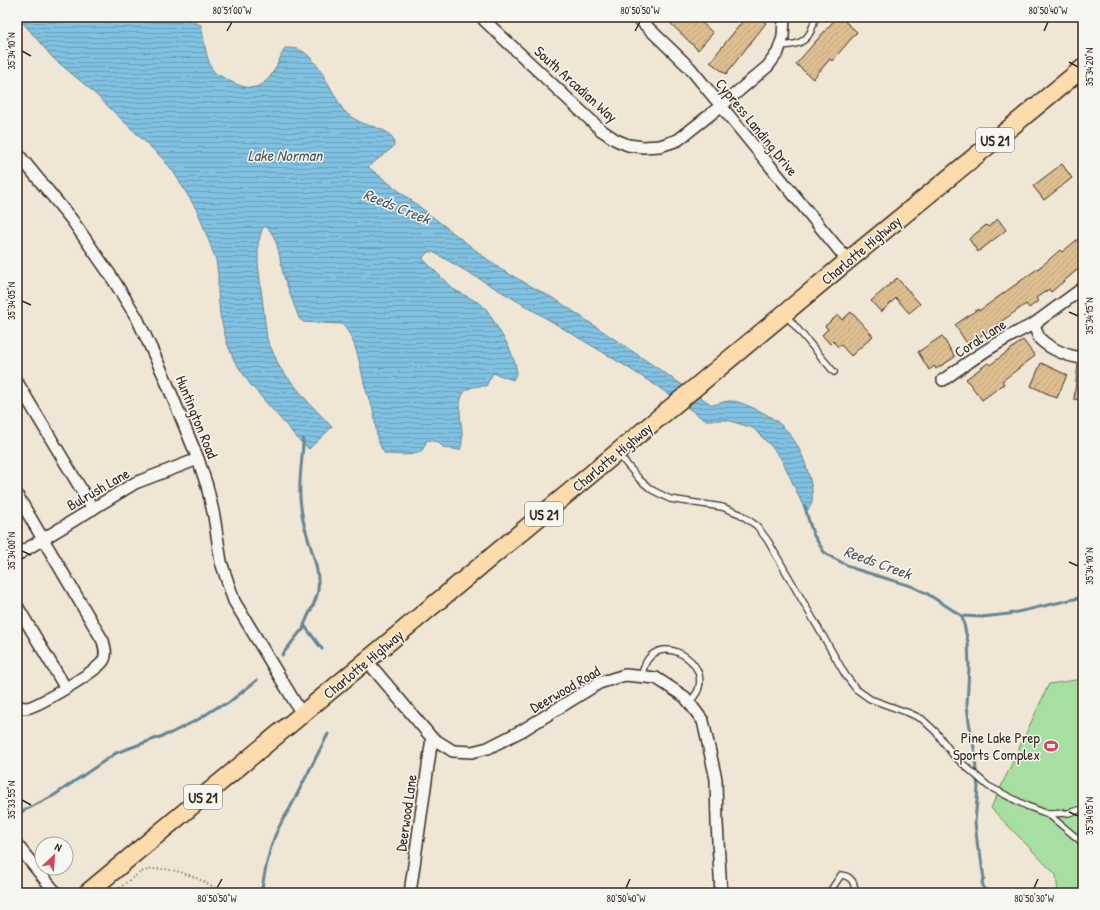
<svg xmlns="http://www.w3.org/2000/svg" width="1100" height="910" viewBox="0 0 1100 910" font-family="'Patrick Hand',sans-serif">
  <defs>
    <pattern id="water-rules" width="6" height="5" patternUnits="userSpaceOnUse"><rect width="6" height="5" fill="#81c2e2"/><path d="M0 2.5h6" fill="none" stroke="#6b9eb7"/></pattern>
    <pattern id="building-hatch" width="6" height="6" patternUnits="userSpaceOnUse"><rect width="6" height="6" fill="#debf91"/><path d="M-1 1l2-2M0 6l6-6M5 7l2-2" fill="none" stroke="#bfa47d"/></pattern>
  </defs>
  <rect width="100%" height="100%" fill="#efe6d5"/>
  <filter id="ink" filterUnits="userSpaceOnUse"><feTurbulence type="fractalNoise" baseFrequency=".025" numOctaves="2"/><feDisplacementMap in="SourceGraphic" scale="8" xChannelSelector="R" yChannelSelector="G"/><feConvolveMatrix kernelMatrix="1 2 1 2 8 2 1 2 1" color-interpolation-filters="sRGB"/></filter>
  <g filter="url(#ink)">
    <!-- garden -->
    <path fill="#a7dfa3" stroke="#718460" d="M1083,679V893H1058L1056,875L991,808L1049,684Z"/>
    <!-- water -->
    <path fill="url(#water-rules)" stroke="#658594" d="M18,17H185L187,20L201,25C204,39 206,63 215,73C218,75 223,77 226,79C239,86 254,93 266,81C275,73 279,59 285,48C290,48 295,48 300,50C317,57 332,92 342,108C347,115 354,119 362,123C374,128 394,129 394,145L392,148L368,167L500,269L558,301L712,405C718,404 724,401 730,401C737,401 744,404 751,407C787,422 801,443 810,480C812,489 815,502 808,510L804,508L786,468L780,457L771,446L753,428L727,420H707L703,419C664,389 621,363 579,338C531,309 482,280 433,252H428L424,256L423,259L453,289L481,304L487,310L509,347L515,363L517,372L513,380L493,373L486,386C481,386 475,386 470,388C452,395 464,427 462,441C462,444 461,447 460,450L444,448L438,442L427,440C425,444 424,449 421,451C414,457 394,454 385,454C376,442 376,428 374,413C372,405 368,398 366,390C360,369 358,341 342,324L303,322L299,318C294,305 289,291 284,277C279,259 280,241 267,227H264L262,229L258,244V263L267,339L280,368L309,403L332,427L309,449L299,440L250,384L234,360L227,343L220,315L218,293V274L216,260L198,212L173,171L162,158L90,89L53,58Z"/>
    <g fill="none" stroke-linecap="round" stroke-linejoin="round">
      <!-- stream -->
      <g stroke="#658594" stroke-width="3">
        <path d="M805,506L807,515L813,534L824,552L833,558L855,569L911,586L926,593L962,616L982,617L1009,614L1083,597"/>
        <path d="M962,616L968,642L969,667L967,705L969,722L975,753V760L978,788L975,822L978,850L980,852L984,879L982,882L985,893"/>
        <path d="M304,625L322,649"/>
        <path d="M282,655L300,632L303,630C305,617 316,605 318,590C320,569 311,551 306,531C303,523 302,515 301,507C297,484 303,461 303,439"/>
        <path d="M17,814L53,796L116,753L171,733L199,719L219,706L227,704L257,680"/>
        <path d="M261,893C267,862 270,837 289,810L328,734"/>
      </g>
    </g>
    <!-- building -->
    <g fill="url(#building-hatch)" stroke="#3b2a1e">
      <path d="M664,17H696L713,33L698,50Z"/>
      <path d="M746,17H758L766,23L726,74L710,62Z"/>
      <path d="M837,17H840L857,32L832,61L830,59L813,79L796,64Z"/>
      <path d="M1062,164L1072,178L1044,200L1033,186Z"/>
      <path d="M998,219L1006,230L978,252L969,239L986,225L988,227Z"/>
      <path d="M1083,235V265L1051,292L1049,289L1036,298L1038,301L1029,308L1026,304L968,345L955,325L978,309L979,311L1044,264L1060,250L1062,252Z"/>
      <path d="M897,278L920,304L909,313L896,298L881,312L871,301Z"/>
      <path d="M851,312L873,336L851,356L841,345L838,347L833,341L830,344L822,335L828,329L825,326L838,315L842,320Z"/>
      <path d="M942,336L955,357L936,369L934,366L929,370L918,352Z"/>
      <path d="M1023,340L1035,356L1002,381L1004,384L982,400L966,379L988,363L990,365Z"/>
      <path d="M1041,363L1067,375L1057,398L1031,386Z"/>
      <path d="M1078,365H1083V400L1074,399Z"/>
    </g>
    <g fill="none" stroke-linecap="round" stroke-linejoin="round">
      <defs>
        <g id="service">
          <path d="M780,46C802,45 811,40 815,17"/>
          <path d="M785,314L834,372"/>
          <path d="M618,454L640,480L652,490L670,499L722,507L740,514L757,526L768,541L846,676L856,689L870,699L909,713L922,719L936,732L954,756L988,786L1027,806L1048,814L1068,813L1083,809"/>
          <path d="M641,677C643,671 644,664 648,659C665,636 706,661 699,687C698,693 693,698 689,703"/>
          <path d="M1048,814L1083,843"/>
          <path d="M829,893L841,875C851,876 856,883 854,893"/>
        </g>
        <g id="minor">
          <path d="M482,17L485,21L601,130L616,140L628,145L643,147L660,146L678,140L721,106L768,66L778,52L783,37L784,17"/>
          <path d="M637,17L690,68L848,261"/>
          <path d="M17,153L72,220L111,276L137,318L164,376L198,459L207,486L214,516L221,562L234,601L302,714"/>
          <path d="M1083,288L1034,324C1036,329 1037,335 1040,339C1050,349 1069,357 1083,358"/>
          <path d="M943,380C973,359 1001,339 1034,324"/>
          <path d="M17,382L93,509"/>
          <path d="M17,495L103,641C105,648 107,655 103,661C97,671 37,707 26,708C23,708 20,707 17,707"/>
          <path d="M17,555L135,483L198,459"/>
          <path d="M17,606L65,687"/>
          <path d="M367,661L432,738L453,751L472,752L488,748L523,730L599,683L625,675L656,678L685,697L703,721L716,779L717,823L721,893"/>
          <path d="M17,845L56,893"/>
          <path d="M410,893L432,738"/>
        </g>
        <path id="primary" d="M87,893L845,263L1083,68"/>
      </defs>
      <!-- service casing -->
      <use href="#service" stroke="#3b2a1e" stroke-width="8"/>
      <!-- minor casing -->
      <use href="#minor" stroke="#3b2a1e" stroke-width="14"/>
      <!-- primary casing -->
      <use href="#primary" stroke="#3b2a1e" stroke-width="20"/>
      <!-- path -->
      <path stroke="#3b2a1e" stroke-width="1.5" stroke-dasharray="1 3" stroke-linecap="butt" d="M113,893C120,888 137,873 144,871C168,864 195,876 215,888L216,893"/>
      <!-- service -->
      <use href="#service" stroke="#f6f6f2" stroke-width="5.5"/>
      <!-- minor -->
      <use href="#minor" stroke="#f6f6f2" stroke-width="11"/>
      <!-- primary -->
      <use href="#primary" stroke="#fcdcac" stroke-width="17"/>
    </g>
  </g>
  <!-- ticks -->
  <path fill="none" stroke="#3b2a1e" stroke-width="1.5" d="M227,31L232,22M635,31L640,22M1044,31L1048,22M22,51L31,56M1069,62L1078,67M22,301L31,305M1069,312L1078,316M22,551L31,555M1069,562L1078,566M22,800L31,805M1069,812L1078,816M217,888L222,879M626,888L630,879M1034,888L1038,879"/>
  <!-- icons -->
  <defs>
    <symbol id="stadium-bare" viewBox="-9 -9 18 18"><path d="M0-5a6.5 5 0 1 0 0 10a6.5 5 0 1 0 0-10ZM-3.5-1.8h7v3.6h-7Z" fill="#d1495b" stroke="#f6f6f2" stroke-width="2.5" paint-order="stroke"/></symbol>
  </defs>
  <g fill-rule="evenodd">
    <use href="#stadium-bare" x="1041" y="736" width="20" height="20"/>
  </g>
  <g text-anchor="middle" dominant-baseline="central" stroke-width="3" stroke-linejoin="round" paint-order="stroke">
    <!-- shield labels -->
    <g fill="#f6f6f2" stroke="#73675e" stroke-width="1">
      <rect x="976" y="128" width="38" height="24" rx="3"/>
      <rect x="525" y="502" width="38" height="24" rx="3"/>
      <rect x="184" y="785" width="38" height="24" rx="3"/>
    </g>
    <g font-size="14" font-weight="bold" fill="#3b2a1e">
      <text x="995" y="140">US 21</text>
      <text x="544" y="514">US 21</text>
      <text x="203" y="797">US 21</text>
    </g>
    <!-- street labels -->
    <g font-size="15" fill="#3b2a1e" stroke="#f6f6f2">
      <text transform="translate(576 84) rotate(42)">South Arcadian Way</text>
      <text transform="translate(757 127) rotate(51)">Cypress Landing Drive</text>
      <text transform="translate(861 250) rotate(-40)">Charlotte Highway</text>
      <text transform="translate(980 338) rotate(-33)">Coral Lane</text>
      <text transform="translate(197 417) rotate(68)">Huntington Road</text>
      <text transform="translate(612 457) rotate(-40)">Charlotte Highway</text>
      <text transform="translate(98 489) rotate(-30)">Bulrush Lane</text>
      <text transform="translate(363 664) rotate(-40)">Charlotte Highway</text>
      <text transform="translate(565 689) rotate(-30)">Deerwood Road</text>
      <text transform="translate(406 813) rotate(-82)">Deerwood Lane</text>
    </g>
    <!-- poi labels -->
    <g font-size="15" fill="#3b2a1e" stroke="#f6f6f2" text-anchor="end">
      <text x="1040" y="737">Pine Lake Prep<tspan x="1040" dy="17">Sports Complex</tspan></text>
    </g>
    <!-- water labels -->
    <g font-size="16" font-style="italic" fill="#505859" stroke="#f6f6f2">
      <text x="285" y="155">Lake Norman</text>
      <text transform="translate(397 206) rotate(22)">Reeds Creek</text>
      <text transform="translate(878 562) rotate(20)">Reeds Creek</text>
    </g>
  </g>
  <!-- margin -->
  <rect width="1100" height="910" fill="none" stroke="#f6f6f2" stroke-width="44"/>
  <!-- north arrow -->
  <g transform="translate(54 856) rotate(26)"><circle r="19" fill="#f6f6f2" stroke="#aba49d"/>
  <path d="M0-3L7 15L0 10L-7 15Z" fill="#d1495b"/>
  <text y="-6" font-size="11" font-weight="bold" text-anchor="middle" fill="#3b2a1e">N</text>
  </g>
  <rect x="22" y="22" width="1056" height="866" fill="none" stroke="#3b2a1e" stroke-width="1.5"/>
  <g font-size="10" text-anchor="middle" fill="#3b2a1e">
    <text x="232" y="14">80°51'00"W</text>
    <text x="640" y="14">80°50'50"W</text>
    <text x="1048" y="14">80°50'40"W</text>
    <text transform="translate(11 51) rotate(-90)" y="4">35°34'10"N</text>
    <text transform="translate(1089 67) rotate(-90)" y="4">35°34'20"N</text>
    <text transform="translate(11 301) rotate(-90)" y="4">35°34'05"N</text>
    <text transform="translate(1089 316) rotate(-90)" y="4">35°34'15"N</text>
    <text transform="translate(11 551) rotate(-90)" y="4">35°34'00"N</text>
    <text transform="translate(1089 566) rotate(-90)" y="4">35°34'10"N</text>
    <text transform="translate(11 800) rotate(-90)" y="4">35°33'55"N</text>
    <text transform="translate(1089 816) rotate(-90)" y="4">35°34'05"N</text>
    <text x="217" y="902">80°50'50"W</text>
    <text x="626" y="902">80°50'40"W</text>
    <text x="1034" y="902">80°50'30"W</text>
  </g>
</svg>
